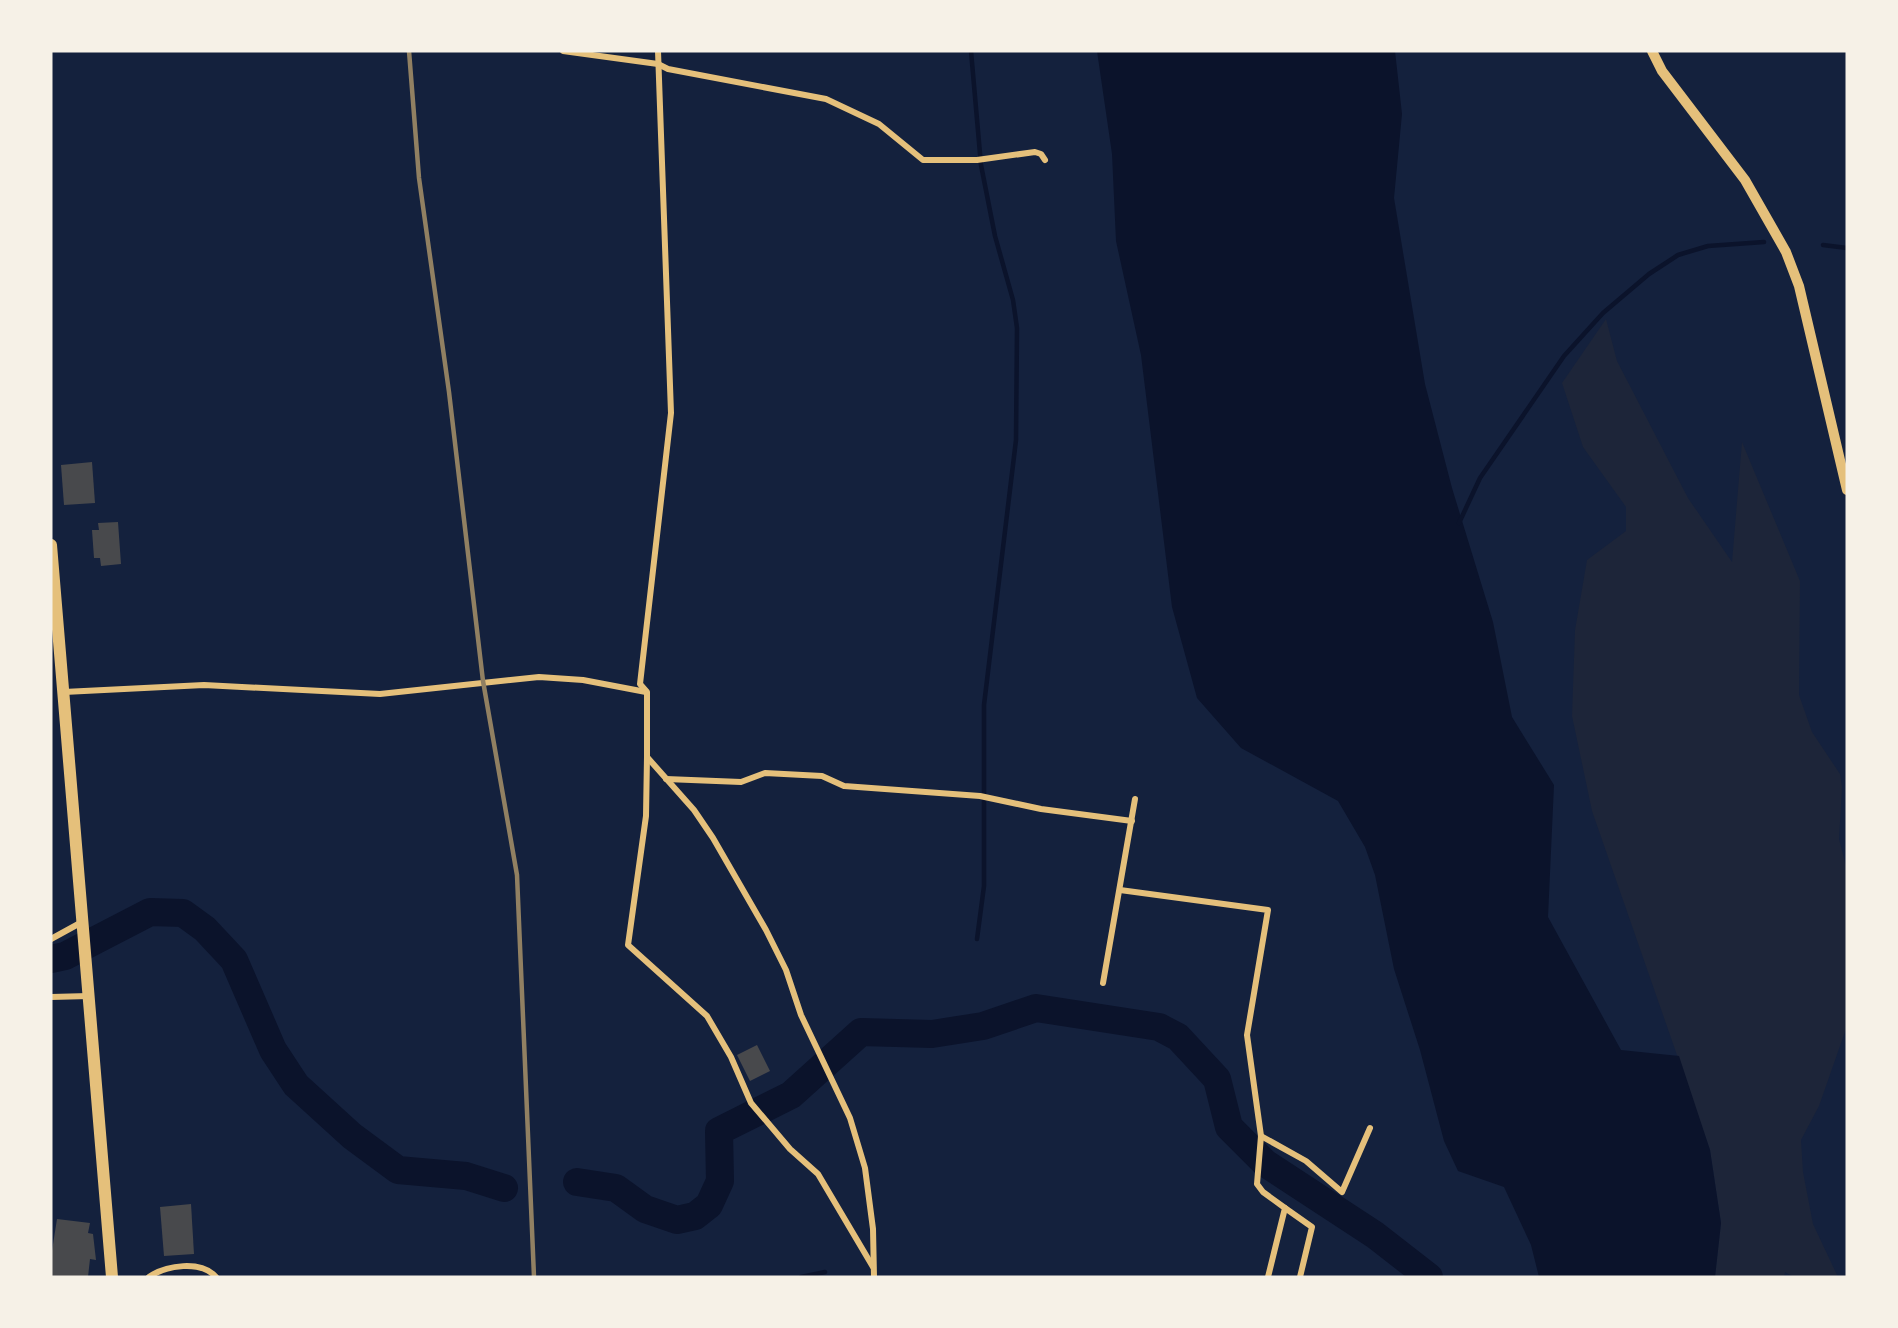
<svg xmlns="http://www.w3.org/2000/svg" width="1898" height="1328" viewBox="0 0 1898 1328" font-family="Barlow,sans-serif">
  <rect width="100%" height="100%" fill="#14213d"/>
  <!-- green -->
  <path fill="#1d2539" d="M1606,319L1617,361L1688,498L1732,562L1742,442L1800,581L1799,695L1812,732L1840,774L1842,787L1839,839L1847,870V1026L1819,1106L1801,1140L1803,1172L1813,1224L1838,1277H1794L1785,1272L1784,1277H1715L1721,1223L1710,1150L1592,811L1572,716L1575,630L1587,560L1626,531V507L1583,447L1562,383Z"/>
  <!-- water -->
  <path fill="#0b132b" d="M1097,51H1395L1402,114L1394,198L1425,384L1452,488L1493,622L1512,717L1554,785L1548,917L1621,1050L1679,1056L1710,1150L1721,1223L1715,1277H1539L1531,1245L1504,1187L1458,1171L1444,1141L1420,1050L1394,969L1375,875L1365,847L1338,801L1241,748L1197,698L1172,607L1141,355L1116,241L1112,154Z"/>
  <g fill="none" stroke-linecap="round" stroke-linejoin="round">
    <!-- stream -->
    <g stroke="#0b132b" stroke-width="4.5">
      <path d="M971,51L981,165L995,236L1013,300L1017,328L1016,440L984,705V886L977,939"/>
      <path d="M1823,245L1847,248"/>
      <path d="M1459,523L1480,478L1564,356L1603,313L1649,274L1678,255L1708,246L1764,242"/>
      <path d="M801,1277L825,1272"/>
    </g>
    <!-- river -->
    <g stroke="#0b132b" stroke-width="28">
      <path d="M51,959L65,956L150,912L183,913L205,929L234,960L273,1050L296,1085L352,1136L398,1170L466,1176L504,1188"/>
      <path d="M577,1182L616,1188L645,1209L677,1220L695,1216L709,1205L720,1181L719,1131L791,1095L861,1032L932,1034L983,1026L1036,1008L1159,1027L1178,1037L1217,1079L1229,1127L1265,1163L1375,1235L1429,1277"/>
    </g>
  </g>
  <!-- building -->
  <g fill="#48494c">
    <path d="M92,462L95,503L64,505L61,465Z"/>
    <path d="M118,522L121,564L101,566L100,558H94L92,530H99L98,523Z"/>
    <path d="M757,1045L770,1071L750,1081L737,1055Z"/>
    <path d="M191,1204L194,1254L164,1256L160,1207Z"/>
    <path d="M57,1219L90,1223L88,1233L93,1234L96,1260L90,1259L88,1277H51V1257Z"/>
  </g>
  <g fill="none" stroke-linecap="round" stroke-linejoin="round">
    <!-- minor -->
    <g stroke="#e5c07b" stroke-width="6">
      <path d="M563,51L658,64L668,69L826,99L879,124L923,160H977L1035,152L1041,154L1045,160"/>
      <path d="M658,51L671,413L640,684L647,692V757L694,810L713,838L766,930L786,970L801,1015L850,1118L865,1168L873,1229L874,1277"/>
      <path d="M64,692L204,685L380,694L539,677L583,680L646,692"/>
      <path d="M647,757L646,816L628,945L707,1016L731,1057L751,1103L790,1149L818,1174L873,1267"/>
      <path d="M666,779L741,782L765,773L822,776L844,786L980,796L1041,809L1132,821"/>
      <path d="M1120,890L1268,910L1247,1035L1261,1136L1257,1184L1263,1192L1285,1208L1268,1277"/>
      <path d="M51,939L82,922"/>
      <path d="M1103,983L1135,799"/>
      <path d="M51,997L89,996"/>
      <path d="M1261,1136L1306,1161L1342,1192L1370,1128"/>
      <path d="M1285,1208L1312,1227L1300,1277"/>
      <path d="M149,1277C166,1265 201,1260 216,1277"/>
    </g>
    <!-- primary -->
    <path stroke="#e5c07b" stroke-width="10" d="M1652,51L1662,71L1745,180L1786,252L1799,286L1847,490"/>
    <!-- trunk -->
    <path stroke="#e5c07b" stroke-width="12" d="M51,545L112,1277"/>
    <!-- rail -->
    <path stroke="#918062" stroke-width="4.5" d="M409,51L419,178L449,392L483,681L517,875L534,1277"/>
  </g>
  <!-- border -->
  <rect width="1898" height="1328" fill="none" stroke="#f6f1e7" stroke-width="105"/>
</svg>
